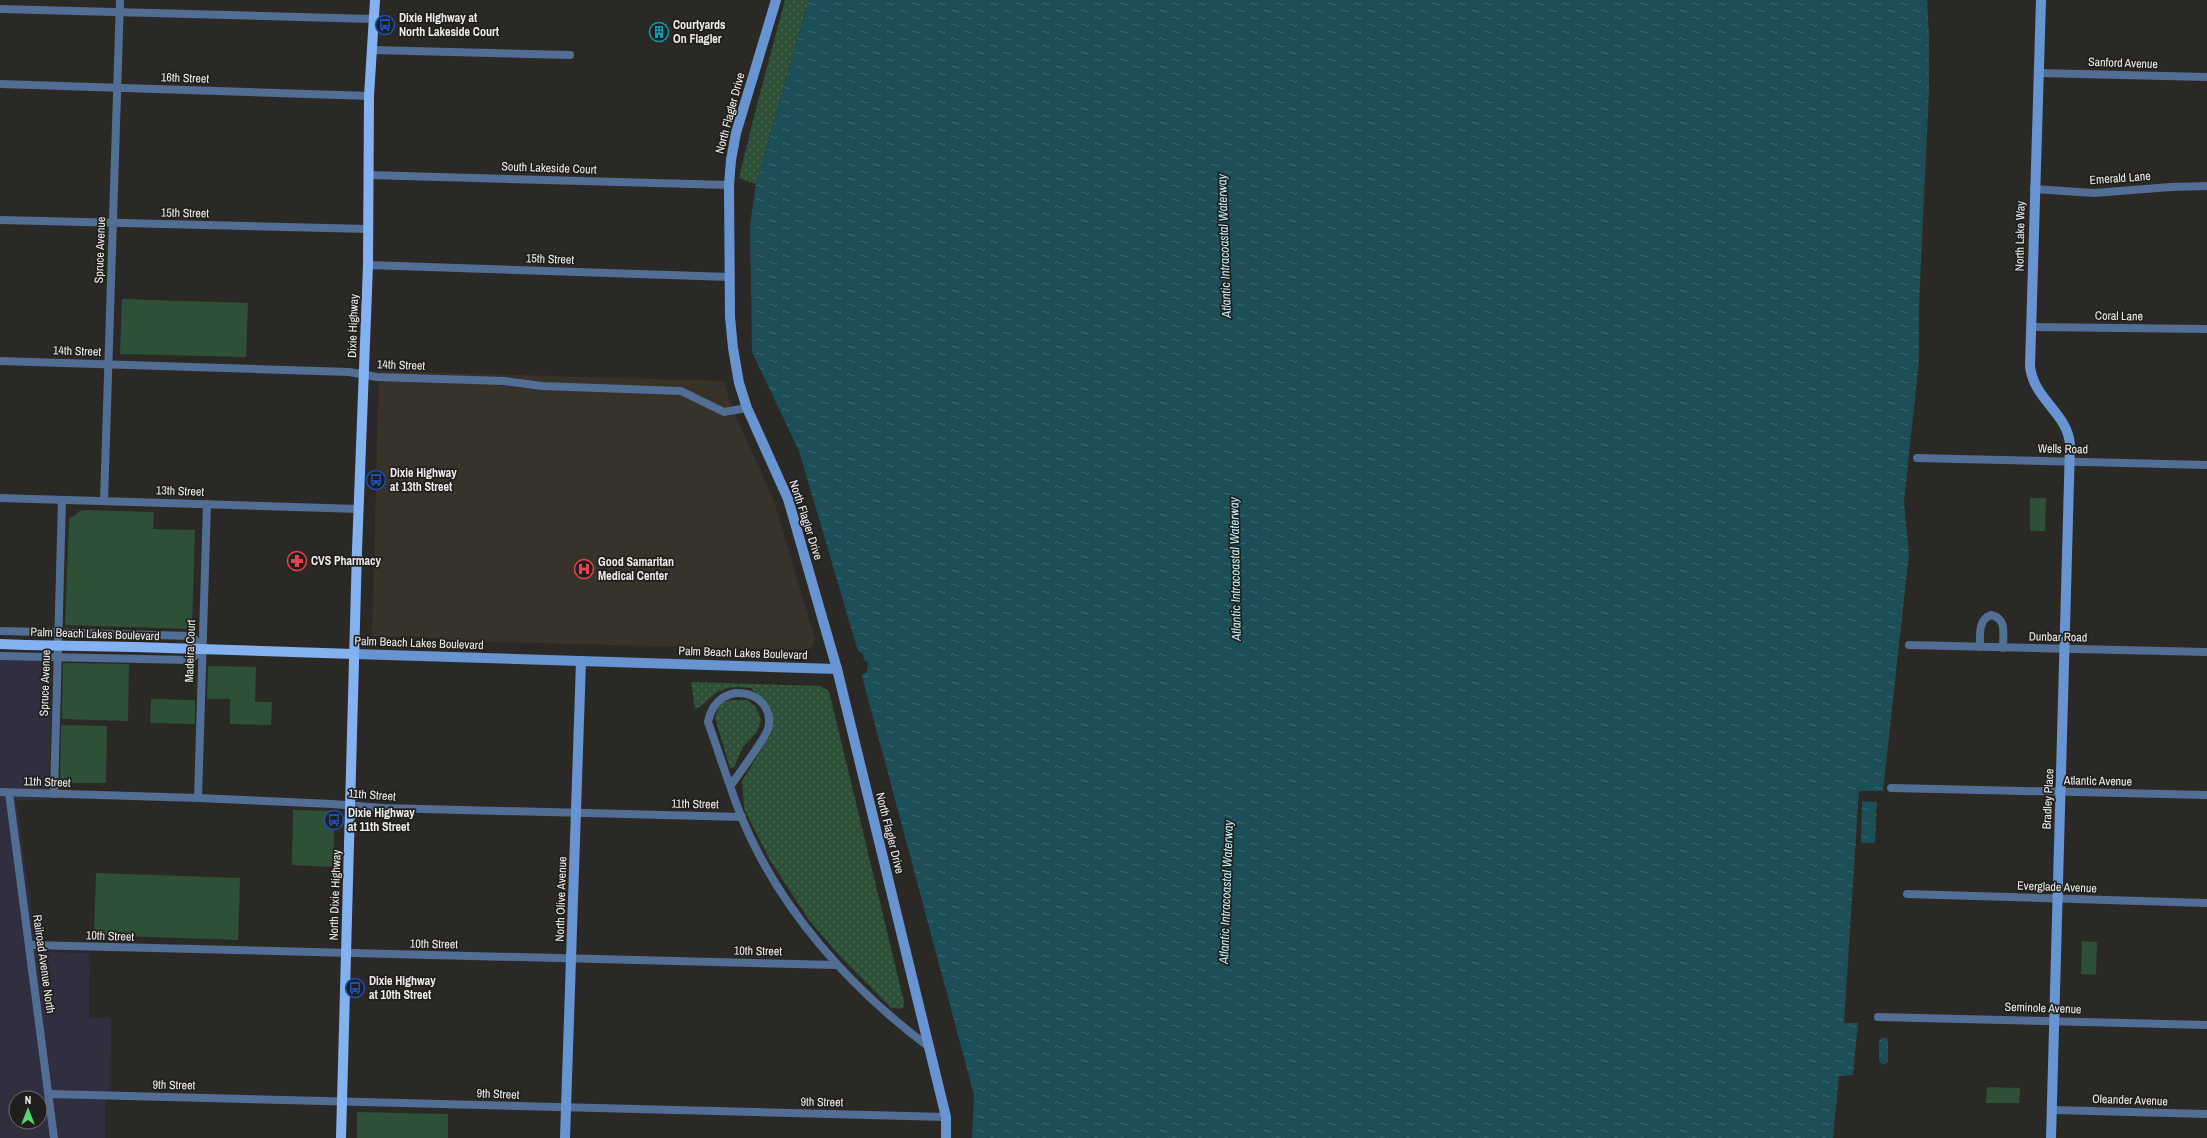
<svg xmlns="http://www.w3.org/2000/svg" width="2207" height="1138" viewBox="0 0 2207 1138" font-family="'Archivo Narrow',sans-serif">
  <defs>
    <pattern id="park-dots" width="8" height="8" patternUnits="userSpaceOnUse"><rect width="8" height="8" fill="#2d5037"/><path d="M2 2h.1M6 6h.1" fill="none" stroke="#4c6a54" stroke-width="1.8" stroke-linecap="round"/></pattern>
    <pattern id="water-ripples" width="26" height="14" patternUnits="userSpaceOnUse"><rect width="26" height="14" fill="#1b4e57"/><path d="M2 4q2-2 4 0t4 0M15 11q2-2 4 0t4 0" fill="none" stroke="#3c686f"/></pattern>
  </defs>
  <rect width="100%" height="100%" fill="#2b2926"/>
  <!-- commercial -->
  <path fill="#312e3f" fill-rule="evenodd" d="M0,658L52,659L49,800H16L37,952L90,953L89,1018H111L110,1091H106L105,1138H0ZM16,1098H40V1122H16Z"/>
  <!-- built -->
  <path fill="#37322a" d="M379,371L724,381L730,403L774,501L815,639L813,646L808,650L456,641L437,638L372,636Z"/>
  <!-- green -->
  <g fill="#2d5037">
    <path d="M122,299L248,303L246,357L120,354Z"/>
    <path d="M2030,498H2046L2045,531H2030Z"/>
    <path d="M82,510L154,512L153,529L195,530L192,629L65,625L69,519Z"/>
    <path d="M63,663L129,664L128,721L62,719Z"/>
    <path d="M208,666L256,667L255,702H272L271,725L230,724V699H207Z"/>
    <path d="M151,699L195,700V724L150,723Z"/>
    <path d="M61,725L107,726L106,783H60Z"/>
    <path d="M293,810L335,811L333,867L292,865Z"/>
    <path d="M96,873L240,878L238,940L94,935Z"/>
    <path d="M2082,941L2097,942L2096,975L2081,974Z"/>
    <path d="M1987,1087L2020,1088L2019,1103H1986Z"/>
    <path d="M357,1112L448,1114V1138H357Z"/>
  </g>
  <!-- park -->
  <g fill="url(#park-dots)">
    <path d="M785,0H809L756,184L739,178L754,116Z"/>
    <path d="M691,682L820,686L829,691L904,1002L903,1008L898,1009L894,1007L892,1009L837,953L809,920L770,860L744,809L742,781L772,732V710L751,688C738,687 726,686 715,694C708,698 703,707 695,709Z"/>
    <path d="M730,700H747L756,707L761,720L757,732L743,747L734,767L730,768L715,718L720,704Z"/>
  </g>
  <!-- water -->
  <g fill="url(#water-ripples)">
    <path d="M809,0H1927L1929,36V91L1919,305V360L1904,502L1909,554L1883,791H1859L1844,1023H1858L1853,1075L1839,1076L1833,1138H972L974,1095L862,676L867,671L868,662L864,660L863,654L858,651L799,451L752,352L750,225L756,184Z"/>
    <path d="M1862,801L1877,802L1875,843H1861Z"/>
    <path d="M1882,1038H1886L1888,1041V1062L1883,1065L1879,1061V1041Z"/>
  </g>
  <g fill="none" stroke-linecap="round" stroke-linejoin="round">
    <!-- street -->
    <g stroke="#526e94" stroke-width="8">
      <path d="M0,9L373,19"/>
      <path d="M372,50L570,55"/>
      <path d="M2038,73L2207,77"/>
      <path d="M0,84L369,96"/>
      <path d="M368,175L729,185"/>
      <path d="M2034,189L2094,193L2171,187L2207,186"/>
      <path d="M0,220L369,229"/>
      <path d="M368,265L730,277"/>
      <path d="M2031,327L2207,329"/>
      <path d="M0,361L349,372L377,377L504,381L542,386L681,391L724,412L747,408"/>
      <path d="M1917,458L2207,465"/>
      <path d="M0,498L359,509"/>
      <path d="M104,501L120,0"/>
      <path d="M0,631L192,636L202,650L189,660L0,656"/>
      <path d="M1909,645L2207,652"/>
      <path d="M1980,647C1980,635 1978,619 1991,615C2007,618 2003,634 2003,648"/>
      <path d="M731,785C738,775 765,739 768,729C778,691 717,675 708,722C719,753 729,785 741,816C779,909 850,988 929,1047"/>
      <path d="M1891,788L2207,795"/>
      <path d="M0,792L198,798L332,804L384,808L742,817"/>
      <path d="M9,793L54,1138"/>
      <path d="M54,794L62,500"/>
      <path d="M198,798L207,504"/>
      <path d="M1907,894L2207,903"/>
      <path d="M29,945L837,965"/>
      <path d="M1878,1017L2207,1025"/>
      <path d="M49,1094L946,1117"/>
      <path d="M2052,1110L2207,1114"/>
    </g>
    <!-- secondary -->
    <g stroke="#6894d1" stroke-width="10">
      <path d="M776,0L736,133L731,160L729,185L730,317L733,348L739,383L747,408L788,499L837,669L929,1047L946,1117V1138"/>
      <path d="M2041,0L2030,366C2033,399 2068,413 2070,445L2051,1138"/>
      <path d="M354,654L837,669"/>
      <path d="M565,1138L581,661"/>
    </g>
    <!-- primary -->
    <g stroke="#84b2f1" stroke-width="10">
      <path d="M0,644L26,645"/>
      <path d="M135,647L354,654"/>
      <path d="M341,1138L357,550L368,265L369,96L375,0"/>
    </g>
    <!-- primary-bridge -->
    <path stroke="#84b2f1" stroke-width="10" d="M26,645L135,647"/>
  </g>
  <!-- icons -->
  <defs>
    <symbol id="bus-ring" viewBox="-11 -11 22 22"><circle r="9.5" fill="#211f1d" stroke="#1a4fb4" stroke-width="1.5"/><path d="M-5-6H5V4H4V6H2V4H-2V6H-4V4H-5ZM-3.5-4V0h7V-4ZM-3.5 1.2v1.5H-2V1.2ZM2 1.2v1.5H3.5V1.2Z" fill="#1a4fb4"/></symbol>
    <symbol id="building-ring" viewBox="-11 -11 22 22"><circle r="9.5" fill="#211f1d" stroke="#0f9aa8" stroke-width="1.5"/><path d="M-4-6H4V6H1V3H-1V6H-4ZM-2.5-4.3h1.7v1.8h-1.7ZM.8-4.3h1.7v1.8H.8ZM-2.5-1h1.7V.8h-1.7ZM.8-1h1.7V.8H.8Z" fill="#0f9aa8"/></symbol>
    <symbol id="pharmacy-ring" viewBox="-11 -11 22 22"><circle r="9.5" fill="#211f1d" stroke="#e0444e" stroke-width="1.5"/><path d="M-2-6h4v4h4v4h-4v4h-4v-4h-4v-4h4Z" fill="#e0444e"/></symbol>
    <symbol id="hospital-ring" viewBox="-11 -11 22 22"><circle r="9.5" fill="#211f1d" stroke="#e0444e" stroke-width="1.5"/><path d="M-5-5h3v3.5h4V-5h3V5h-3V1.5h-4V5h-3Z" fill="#e0444e"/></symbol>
  </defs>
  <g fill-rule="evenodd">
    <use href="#bus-ring" x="374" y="14" width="22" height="22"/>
    <use href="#building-ring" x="648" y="21" width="22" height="22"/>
    <use href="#bus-ring" x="365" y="469" width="22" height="22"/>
    <use href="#pharmacy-ring" x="286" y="550" width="22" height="22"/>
    <use href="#hospital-ring" x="573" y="558" width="22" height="22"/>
    <use href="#bus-ring" x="323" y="809" width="22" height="22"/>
    <use href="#bus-ring" x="344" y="977" width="22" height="22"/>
  </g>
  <g text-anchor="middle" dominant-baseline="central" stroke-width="3.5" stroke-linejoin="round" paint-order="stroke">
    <!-- poi labels -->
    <g font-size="12" font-weight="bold" fill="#eeedeb" stroke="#211f1d" text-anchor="start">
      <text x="399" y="18">Dixie Highway at<tspan x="399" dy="14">North Lakeside Court</tspan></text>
      <text x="673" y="25">Courtyards<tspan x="673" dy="14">On Flagler</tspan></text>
      <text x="390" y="473">Dixie Highway<tspan x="390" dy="14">at 13th Street</tspan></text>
      <text x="311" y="561">CVS Pharmacy</text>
      <text x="598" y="562">Good Samaritan<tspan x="598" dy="14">Medical Center</tspan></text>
      <text x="348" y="813">Dixie Highway<tspan x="348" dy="14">at 11th Street</tspan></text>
      <text x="369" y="981">Dixie Highway<tspan x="369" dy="14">at 10th Street</tspan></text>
    </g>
    <!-- street labels -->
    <g font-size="12" fill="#eeedeb" stroke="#211f1d">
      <text transform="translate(2123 63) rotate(2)">Sanford Avenue</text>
      <text transform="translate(185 78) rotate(2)">16th Street</text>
      <text transform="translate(730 113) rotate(-75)">North Flagler Drive</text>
      <text transform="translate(549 168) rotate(2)">South Lakeside Court</text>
      <text transform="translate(2120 178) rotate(-4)">Emerald Lane</text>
      <text transform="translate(185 213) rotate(1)">15th Street</text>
      <text transform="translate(2020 236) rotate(-89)">North Lake Way</text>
      <text transform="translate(100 250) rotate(-88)">Spruce Avenue</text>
      <text transform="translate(550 259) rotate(2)">15th Street</text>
      <text transform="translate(2119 316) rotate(1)">Coral Lane</text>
      <text transform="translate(353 326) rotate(-88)">Dixie Highway</text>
      <text transform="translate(77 351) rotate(2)">14th Street</text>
      <text transform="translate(401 365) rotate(2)">14th Street</text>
      <text transform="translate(2063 449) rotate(1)">Wells Road</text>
      <text transform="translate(180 491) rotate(2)">13th Street</text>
      <text transform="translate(806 520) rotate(72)">North Flagler Drive</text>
      <text transform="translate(95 634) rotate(2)">Palm Beach Lakes Boulevard</text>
      <text transform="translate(2058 637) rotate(1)">Dunbar Road</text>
      <text transform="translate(419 643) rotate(2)">Palm Beach Lakes Boulevard</text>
      <text transform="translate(190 651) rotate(-88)">Madeira Court</text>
      <text transform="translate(743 653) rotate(2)">Palm Beach Lakes Boulevard</text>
      <text transform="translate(45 683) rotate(-88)">Spruce Avenue</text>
      <text transform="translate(2098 781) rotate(1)">Atlantic Avenue</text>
      <text transform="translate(47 782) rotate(2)">11th Street</text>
      <text transform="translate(372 795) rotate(4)">11th Street</text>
      <text transform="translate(2048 799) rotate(-87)">Bradley Place</text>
      <text transform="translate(695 804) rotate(1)">11th Street</text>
      <text transform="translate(890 833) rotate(76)">North Flagler Drive</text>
      <text transform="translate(2057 887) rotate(2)">Everglade Avenue</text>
      <text transform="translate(335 895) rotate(-88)">North Dixie Highway</text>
      <text transform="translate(561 899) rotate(-88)">North Olive Avenue</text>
      <text transform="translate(110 936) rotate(2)">10th Street</text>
      <text transform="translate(434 944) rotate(1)">10th Street</text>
      <text transform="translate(758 951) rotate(1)">10th Street</text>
      <text transform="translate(44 964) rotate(82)">Railroad Avenue North</text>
      <text transform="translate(2043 1008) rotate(2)">Seminole Avenue</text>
      <text transform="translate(174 1085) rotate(1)">9th Street</text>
      <text transform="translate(498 1094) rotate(2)">9th Street</text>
      <text transform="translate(2130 1100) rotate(2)">Oleander Avenue</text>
      <text transform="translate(822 1102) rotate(1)">9th Street</text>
    </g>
    <!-- water labels -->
    <g font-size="13" font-style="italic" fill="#bfedf6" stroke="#211f1d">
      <text transform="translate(1224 246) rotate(-92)">Atlantic Intracoastal Waterway</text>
      <text transform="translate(1235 569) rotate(-91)">Atlantic Intracoastal Waterway</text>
      <text transform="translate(1226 892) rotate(-88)">Atlantic Intracoastal Waterway</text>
    </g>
  </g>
  <!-- north arrow -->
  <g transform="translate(28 1110)"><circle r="19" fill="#211f1d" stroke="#73716f"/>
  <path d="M0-3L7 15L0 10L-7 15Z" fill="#56d671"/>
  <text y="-6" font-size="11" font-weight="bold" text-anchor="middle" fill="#eeedeb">N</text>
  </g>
</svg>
